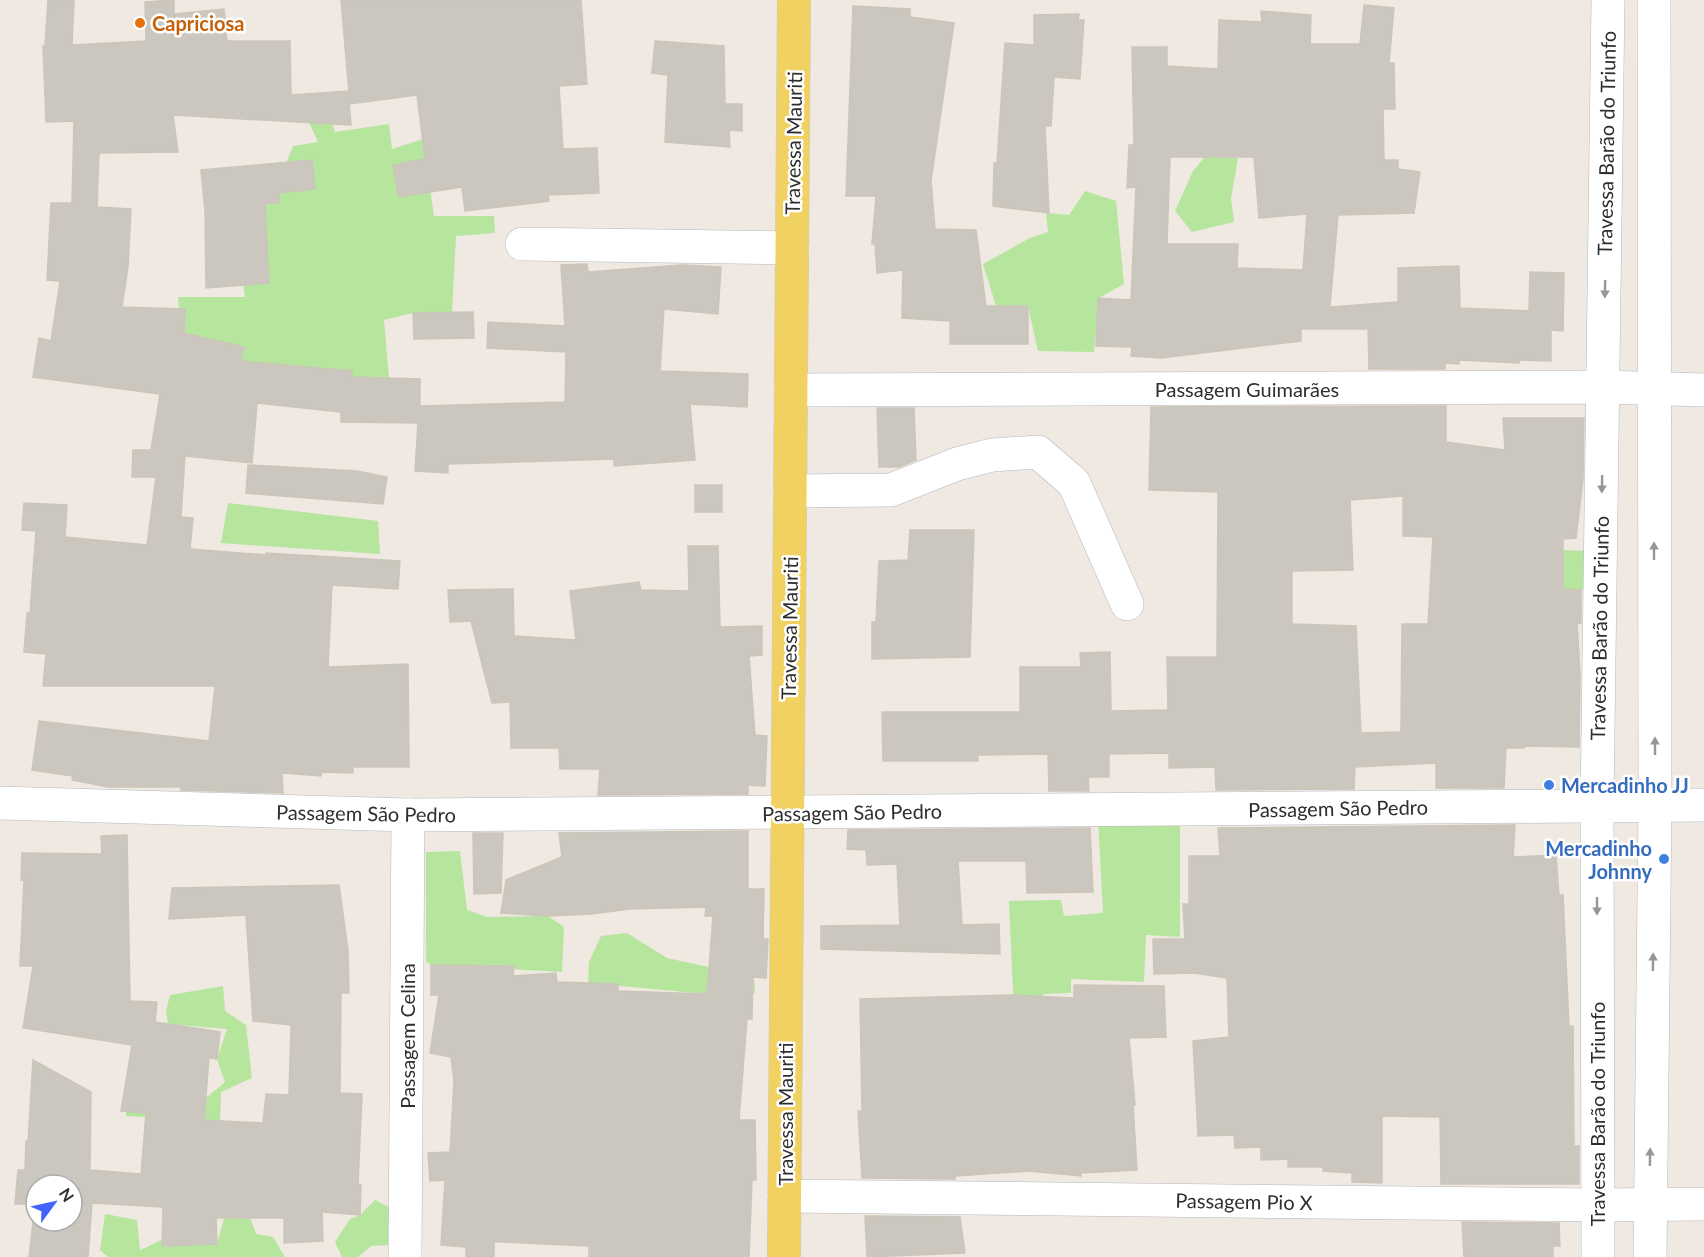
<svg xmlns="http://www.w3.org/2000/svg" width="1704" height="1257" viewBox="0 0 1704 1257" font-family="Lato,sans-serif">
  <rect width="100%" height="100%" fill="#efe9e1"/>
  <!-- green -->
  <g fill="#b6e59e">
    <path d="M323,95L335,132L389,124L392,149L423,139L434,216H494L495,233L456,236L452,313H413L384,320L389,378H249L183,349L178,297H245L237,240L285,166L293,146L318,142L297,96Z"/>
    <path d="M1205,157L1238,158L1231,198L1234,222L1192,232L1175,211L1193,171Z"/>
    <path d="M1085,191L1116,201L1124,284L1099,298L1094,352L1038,351L1028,306H996L983,264L1030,238L1048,232L1046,213L1069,215Z"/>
    <path d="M228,503L378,521L380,554L221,543Z"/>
    <path d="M1503,547L1585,551L1584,590L1501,586Z"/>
    <path d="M1098,818L1180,821V937L1146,935L1144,982L1071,979V993L1043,994L1045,1023L1014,1014L1009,901L1061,900L1064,916L1103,913Z"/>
    <path d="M460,851L467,910L487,917L548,916L564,927L562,972L431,965L426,962V852Z"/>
    <path d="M627,933L667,958L754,977L755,993H696L588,983L589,962L601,936Z"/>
    <path d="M223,986L225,1011L246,1025L252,1078L221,1092L220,1121L126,1116L127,1093L207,1097L225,1082L217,1059L227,1029L168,1024L166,1011L170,995Z"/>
    <path d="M375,1200L396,1211L391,1245L371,1246L358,1257H342L335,1242L350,1219L360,1215Z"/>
    <path d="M105,1214L137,1220L140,1250L162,1240L217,1244L224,1218H250L256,1234L273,1237L285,1257H108L100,1250Z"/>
  </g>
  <!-- building -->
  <g fill="#cbc7bf" stroke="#cbc5ba" stroke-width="1.5" fill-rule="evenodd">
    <path d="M48,0H74L72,45L146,41L145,2L174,0V14L224,9L227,41H290L291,95L348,91L351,125L173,115L178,152L99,153L97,207L131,209L128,267L122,307L185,309L184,333L244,347L241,361L352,371V377L420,379V406L565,402L566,352L487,348L488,322L565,326L561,265L587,264L588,272L682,265L721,267L718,314L664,309L660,371L748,374L747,407L690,404L695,460L614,466V459L448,464V473L415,471L418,423L341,422V412L257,403L252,463L185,456L181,517L193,518L190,549L266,555V553L400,561L398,589L332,585L328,667L408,664L409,767H353V773L322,772L321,776L282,773L283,793L181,790V787H108L72,780L73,776L32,770L39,721L209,741L215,686H43L46,654L24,652L27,613H30L36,531L22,530L24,503L67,505L65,537L147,545L156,477H132L133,450H151L160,394L33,377L39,338L51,341L60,281L47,280L51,203H72L74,121L46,122L43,46H45Z"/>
    <path d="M341,0H581L587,84L559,86L563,149L597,148L599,193L548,195L549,201L465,211L462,187L399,197L393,165L425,159L417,95L350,104Z"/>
    <path d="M1364,5L1394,8L1389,63H1394L1395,109H1383L1384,160H1398V169L1420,172L1414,213L1338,215L1330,307L1398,302V268L1459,266L1460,308L1529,311L1530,272L1564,273L1563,331L1551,330V361L1519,360V363L1459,360V364L1445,363V369H1369L1368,329H1301V341L1161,358L1131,356L1132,347L1096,346L1098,298L1131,300L1136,187L1127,188L1129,145H1134L1132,47H1167V66L1218,69L1219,20L1262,22L1261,11L1311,15L1310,44H1360ZM1170,157H1254L1259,218L1307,214L1303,270L1237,268L1238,244H1167Z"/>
    <path d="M853,6L910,9V17L954,23L931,181L935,229L976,230L986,306H1028V344H950V321L902,318L903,270L877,273L875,244H872L876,196H846Z"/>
    <path d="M1079,14L1078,20H1084L1080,79L1054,77L1051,126H1045L1049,213L993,206L994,163H997L1005,43L1034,45V15Z"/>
    <path d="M655,41L724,46L725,104H742V131L729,130L730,147L665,142L668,75L652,73Z"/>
    <path d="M312,160L315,189L279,193V202L265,204L269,283L206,288L205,211L201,170Z"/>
    <path d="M473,312L474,338L414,339L413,313Z"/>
    <path d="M1446,406V442L1505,450L1503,418H1584L1583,479L1576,538L1563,539V589L1581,590V623H1577L1580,673L1579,747L1524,746V748H1506L1504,788H1436V763L1355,767L1354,789L1216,790L1215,767L1169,768V753L1109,754V777H1088L1089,791H1049L1048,754L978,755V761H883L882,712H1020V667H1081L1080,653L1110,652L1111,711L1168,710L1167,657H1217L1218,492L1149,490L1151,407ZM1403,496V536L1433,537L1428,624H1402L1401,732L1361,733L1356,626L1292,624V571L1353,570L1350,500Z"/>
    <path d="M877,408H914L916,460L899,467H879Z"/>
    <path d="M248,465L357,471L387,477L383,504L246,493Z"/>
    <rect x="695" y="485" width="27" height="27"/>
    <path d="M910,530H974L970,657L872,659V622H876L879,561L908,560Z"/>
    <path d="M688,546H718L720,627L762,626V655L749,656L755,735L767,736L765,786L748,785V794L598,795L600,769H560L559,748H511L510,702L492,703L471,621L450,622L448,590L513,589L514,636L576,640L570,591L639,582L641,590L689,591Z"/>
    <path d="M1515,825L1513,857L1556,855L1559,895H1563L1569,1026H1573L1574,1146H1579V1184H1441L1440,1117L1382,1116V1183L1352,1182V1173L1323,1171V1167H1288V1159L1261,1160V1147L1235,1148L1234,1135L1198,1136L1193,1041L1229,1037L1227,978L1194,973L1154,974L1153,939H1185L1183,904H1189V856H1220L1218,828Z"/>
    <path d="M1090,828L1093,892L1027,893L1026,861H958L962,925L999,924L1000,954L821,949V926L900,925L897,864L867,865L866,850L847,849L848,830Z"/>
    <path d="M748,831V889H764L763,939H768L766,978L753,977L752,1019H747L739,1120H755L756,1180H752L749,1257H589V1246L503,1242H494V1257H466V1247L441,1245L445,1180L430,1181L428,1153L450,1152L454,1081L451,1057L430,1053L439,995H431V965L514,966L513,976L556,973L557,982L618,984V991L707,994L713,916H705L706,907L630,909L591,914L548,916L501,913L506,880L562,857L559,833Z"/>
    <path d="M473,833H503L501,893L474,894Z"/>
    <path d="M127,835L130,1001L157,1002L155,1022L220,1032L217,1059L209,1058L204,1120L263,1123L266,1094L289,1095L291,1025L253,1021L246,915L169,919L172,888L339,885L348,950L349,993H341L340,1093L362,1094L358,1184L361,1185L360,1215L322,1212L323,1241L284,1243V1218H216L217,1244L162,1246L163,1207L92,1203L88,1257H29L35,1204H15L18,1170H25L26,1141L28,1142L33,1060L91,1092L90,1170L141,1174L146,1113L121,1111L132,1045L23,1028L33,966H20L24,880H21L22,853L102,854L101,836ZM36,1185H72V1221H36Z"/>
    <path d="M1074,985L1164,986L1166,1037L1129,1038L1135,1105H1133L1137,1170L1081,1173V1176L1029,1171L955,1176V1179L862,1178L858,1111H862L860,999L1012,995L1074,998Z"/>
    <path d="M865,1216L960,1217L965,1253L867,1257Z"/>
    <path d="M1462,1222L1559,1223L1560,1246H1553V1257H1464Z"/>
  </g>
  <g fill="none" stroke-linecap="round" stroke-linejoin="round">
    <defs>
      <g id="minor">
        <path d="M522,244L792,248"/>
        <path d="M791,390L1603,387L1704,390"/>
        <path d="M790,491L891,490L957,464L992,455L1038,452L1074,483L1127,604"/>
        <path d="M0,803L408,815L1704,805"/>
        <path d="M784,1196L1597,1205L1704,1204"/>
        <path d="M405,1257L408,815"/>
        <path d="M1598,1257L1597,805L1608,0"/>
        <path d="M1650,1257L1655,805L1654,0"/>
      </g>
      <path id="major" d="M784,1257L794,0"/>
    </defs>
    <!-- minor casing -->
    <use href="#minor" stroke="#b4b7c1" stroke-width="34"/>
    <!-- major casing -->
    <use href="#major" stroke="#c9c9c9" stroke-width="34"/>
    <!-- minor -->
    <use href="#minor" stroke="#fff" stroke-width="33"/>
    <!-- major -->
    <use href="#major" stroke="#f2d163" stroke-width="33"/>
  </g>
  <!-- one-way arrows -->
  <defs><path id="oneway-solid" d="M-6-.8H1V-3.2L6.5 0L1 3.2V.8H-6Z" transform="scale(1.5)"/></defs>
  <g fill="#969696">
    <use href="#oneway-solid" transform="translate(1605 289) rotate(91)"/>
    <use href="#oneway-solid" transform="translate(1602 484) rotate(91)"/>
    <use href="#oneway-solid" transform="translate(1654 551) rotate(-90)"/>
    <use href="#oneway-solid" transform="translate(1655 746) rotate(-90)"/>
    <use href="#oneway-solid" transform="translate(1597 906) rotate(90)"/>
    <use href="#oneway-solid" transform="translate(1653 962) rotate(-89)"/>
    <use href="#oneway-solid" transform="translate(1650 1157) rotate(-89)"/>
  </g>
  <!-- markers -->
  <circle fill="#e8710a" stroke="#fff" stroke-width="2" cx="140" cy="23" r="6"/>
  <g fill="#3f7fe0" stroke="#fff" stroke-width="2">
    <circle cx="1549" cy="785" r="6"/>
    <circle cx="1664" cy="859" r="6"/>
  </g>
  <g text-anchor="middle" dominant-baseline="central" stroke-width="5" stroke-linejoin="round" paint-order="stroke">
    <!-- food labels -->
    <g font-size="20" font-weight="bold" fill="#c56008" stroke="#fff" text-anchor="start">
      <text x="152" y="23">Capriciosa</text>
    </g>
    <!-- street labels -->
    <g font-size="20" fill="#2e2e2e" stroke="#fff">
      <text transform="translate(793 143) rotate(-89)">Travessa Mauriti</text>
      <text transform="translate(1606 143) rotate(-89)">Travessa Barão do Triunfo</text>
      <text x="1247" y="389">Passagem Guimarães</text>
      <text transform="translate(789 628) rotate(-89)">Travessa Mauriti</text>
      <text transform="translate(1599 628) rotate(-89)">Travessa Barão do Triunfo</text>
      <text transform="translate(1338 808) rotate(-1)">Passagem São Pedro</text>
      <text transform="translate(852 812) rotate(-1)">Passagem São Pedro</text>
      <text transform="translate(366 813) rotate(1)">Passagem São Pedro</text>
      <text transform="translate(407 1036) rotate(-90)">Passagem Celina</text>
      <text transform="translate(785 1114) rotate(-90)">Travessa Mauriti</text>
      <text transform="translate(1597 1114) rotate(-90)">Travessa Barão do Triunfo</text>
      <text transform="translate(1244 1201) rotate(1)">Passagem Pio X</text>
    </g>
    <!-- shop labels -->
    <g font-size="20" font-weight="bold" fill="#366cbe" stroke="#fff" text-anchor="start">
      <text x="1561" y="785">Mercadinho JJ</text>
      <text x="1652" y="848" text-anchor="end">Mercadinho<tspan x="1652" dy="23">Johnny</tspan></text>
    </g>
  </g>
  <!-- north arrow -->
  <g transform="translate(54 1203) rotate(57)"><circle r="28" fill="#ffffff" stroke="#ababab" stroke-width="1.5"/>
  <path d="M0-4.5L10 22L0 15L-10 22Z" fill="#4264fb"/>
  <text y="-9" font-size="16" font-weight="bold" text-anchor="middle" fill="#2e2e2e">N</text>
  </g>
</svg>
